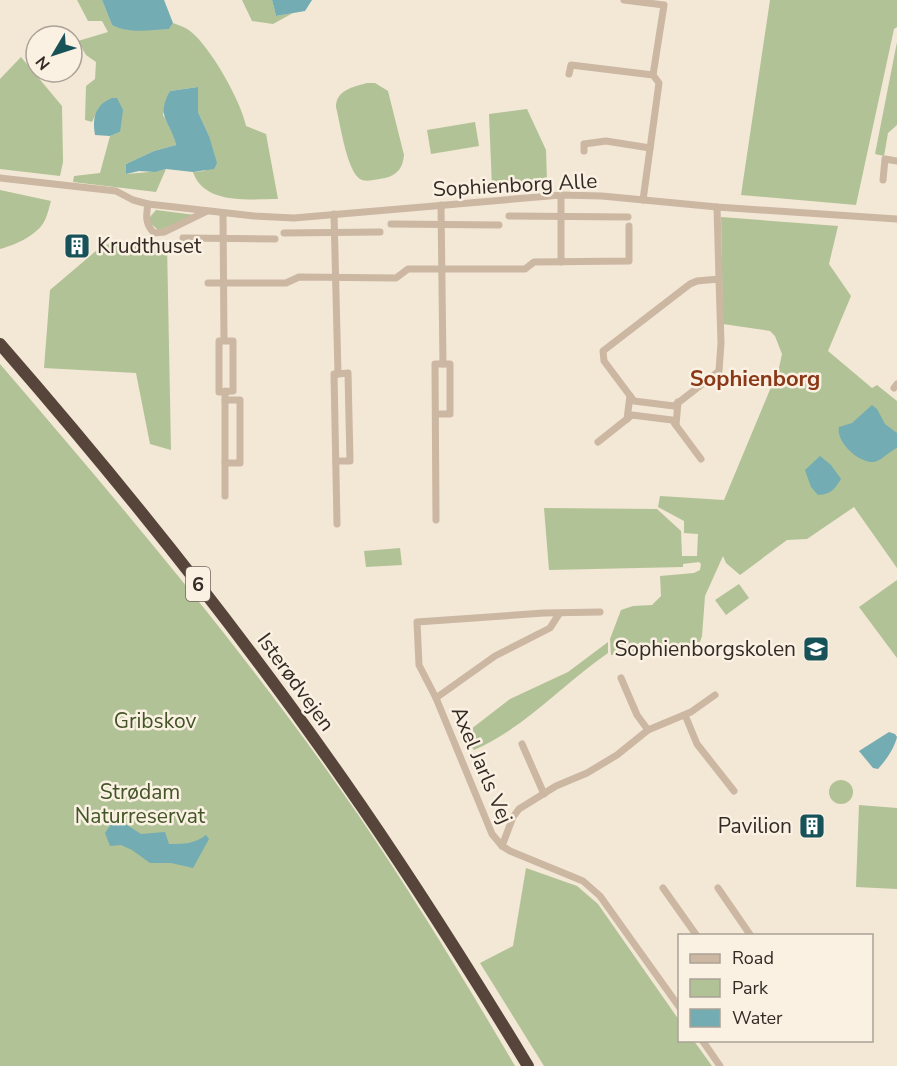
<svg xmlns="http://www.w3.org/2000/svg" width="897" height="1066" viewBox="0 0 897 1066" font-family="'Nunito Sans',sans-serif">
  <rect width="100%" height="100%" fill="#f3e7d6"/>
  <!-- green -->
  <g fill="#b1c296">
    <path d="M77,0H102L112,25L129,30L169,29L173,23C178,25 185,27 190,31C210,46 241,101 246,126L266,134L278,199C249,199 204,205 193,172L205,171L209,136L198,112V87L170,91L163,115L173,134L176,145L154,151L126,164L127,174C138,173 155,172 166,169L156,192L73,182L74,176L100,173L110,136L120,132L99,107L92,122L85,120L86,86L95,79L96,62L86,55L78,41L108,32L102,21H88Z"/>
    <path d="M242,0H272L276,16L293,13L273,24L252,21Z"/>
    <path d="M770,0H897V27L894,29L856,205L741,195Z"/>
    <path d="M897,42V125L888,133L884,156L875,154Z"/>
    <path d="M21,57L62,106L63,162L60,176L0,169V79Z"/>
    <path d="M367,83H375L388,91L404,155C403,167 398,175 385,178C378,179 369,182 362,180C347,175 340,122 336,107C336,90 353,87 367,83Z"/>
    <path d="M527,109L546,150L547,182L492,187L489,114Z"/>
    <path d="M475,122L479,146L431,154L427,130Z"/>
    <path d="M0,190L51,201C49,207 48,214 45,220C38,235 15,245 0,249Z"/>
    <path d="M156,210L195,215V216L162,229H157L150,223V217Z"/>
    <path d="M721,217L838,226L829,264L851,296L828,351L872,388L877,385L897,401V568L854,507L807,539L787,540L740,575L726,563L723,556L705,596L702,636L700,642L611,655L610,639L621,610L633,606L652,605L661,596L660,576L694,573L700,570L701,564L699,562L683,564V567L549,570L544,508L657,509L681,531L682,556H697L698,534L684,533V521L658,507L660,496L724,500L779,368L782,354L775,336L770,331L723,324Z"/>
    <path d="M145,240L167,243L171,450L150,444L136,373L44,368L50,290L103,245Z"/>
    <path d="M0,364C125,510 250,657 359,816C414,897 465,981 515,1066H0Z"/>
    <path d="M400,548L402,565L366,567L364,551Z"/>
    <path d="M897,580V658L859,607Z"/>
    <path d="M739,584L749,598L726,615L715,600Z"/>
    <path d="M608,642V653C563,684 525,728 474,750L462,736L510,699L568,672Z"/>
    <circle cx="841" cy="792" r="12"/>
    <path d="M859,805L897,808V889L856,887Z"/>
    <path d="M526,868L577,886L598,904L679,1020L680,1040L694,1041L712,1066H544L480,963L513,946Z"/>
  </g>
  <!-- water -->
  <g fill="#73acb2">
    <path d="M102,0H164L173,23L169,29C150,30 129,34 112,25Z"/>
    <path d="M272,0H312L305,11L276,16Z"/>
    <path d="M198,87V112L209,136L217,163L214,169L193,172L166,169L155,172L139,171L126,174V164L154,151L176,145C171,121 155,118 170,91Z"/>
    <path d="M112,98H117L123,110L120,132L110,136L95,135C92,118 95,105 112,98Z"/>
    <path d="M872,405L877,409L885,424L897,433V448C890,451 884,458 877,461C862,467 835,442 839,427L852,423Z"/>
    <path d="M820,456L831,465L841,479C835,489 831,494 818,495L811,487L805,470Z"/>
    <path d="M889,732L895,734L897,737C894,749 886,760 878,769L873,768L859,751Z"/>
    <path d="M114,820L127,825L141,834L165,832L169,844C184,844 194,844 206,835L209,839L193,868L171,863H150L132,850L121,845L110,846L105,833Z"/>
  </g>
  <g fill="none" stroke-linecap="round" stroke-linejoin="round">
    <!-- street -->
    <g stroke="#cbb7a2" stroke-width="7">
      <path d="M624,0L664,5L653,75L659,83L643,200"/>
      <path d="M569,74L571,65L653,75"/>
      <path d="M584,151V144L606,141L650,148"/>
      <path d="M0,178L116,191L133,200L148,204L254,216L294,218L561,195L602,196L717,207L897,219"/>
      <path d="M883,180L885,159L897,161"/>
      <path d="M561,195V262"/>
      <path d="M148,204C146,216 145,224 154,233L164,232L207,211"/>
      <path d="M717,207L719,279L697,281L690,284L603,351L604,361L634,401L674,406L719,371L721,343L719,279"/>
      <path d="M223,213L224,341H219V392L233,391V341H224"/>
      <path d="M334,214L338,374H334L337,524"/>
      <path d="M509,216L628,217"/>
      <path d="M391,224L499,225"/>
      <path d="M284,233L380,232"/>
      <path d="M183,238L275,239"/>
      <path d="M208,283H286L299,277L396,278L408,269H525L534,262L629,261V226"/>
      <path d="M894,388L897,384"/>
      <path d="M436,414H450V364H443"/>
      <path d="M627,419L630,396"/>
      <path d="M676,425L678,402"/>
      <path d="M598,442L632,415L672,420L701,459"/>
      <path d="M336,461H350L348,373L338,374"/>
      <path d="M225,463H240V400H225"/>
      <path d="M225,496V391"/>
      <path d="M436,520L435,364H443L441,205"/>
      <path d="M600,612L544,613L417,622L419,665L436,698L492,834L502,846L510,851L583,881L600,896L680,1008"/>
      <path d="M621,678L637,715L648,730"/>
      <path d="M436,698L495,656L550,628L559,614"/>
      <path d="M685,715L697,744L734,791"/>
      <path d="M522,744L544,794"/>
      <path d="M502,846L513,817L519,809L556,786L587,773L617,755L648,730L691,712L715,695"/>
      <path d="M663,888L697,936"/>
      <path d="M718,888L751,936"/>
      <path d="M702,1040L720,1066"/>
    </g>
    <!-- highway -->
    <path stroke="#57453b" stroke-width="12" d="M0,344C122,484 238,629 344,781C409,874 469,969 528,1066"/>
  </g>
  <!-- icons -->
  <defs>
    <symbol id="building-square" viewBox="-11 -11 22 22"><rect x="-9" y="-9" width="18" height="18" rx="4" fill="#185259" stroke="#faf1e3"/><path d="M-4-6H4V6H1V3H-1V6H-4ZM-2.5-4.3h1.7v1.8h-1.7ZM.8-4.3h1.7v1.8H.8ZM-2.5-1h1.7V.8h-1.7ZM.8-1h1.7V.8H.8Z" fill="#fff"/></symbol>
    <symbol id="school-square" viewBox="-11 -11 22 22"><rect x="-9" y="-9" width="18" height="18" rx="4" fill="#185259" stroke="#faf1e3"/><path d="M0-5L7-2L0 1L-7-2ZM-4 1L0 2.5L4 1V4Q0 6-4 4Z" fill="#fff"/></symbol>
  </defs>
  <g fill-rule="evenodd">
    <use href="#building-square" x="62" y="231" width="30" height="30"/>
    <use href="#school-square" x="801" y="634" width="30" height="30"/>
    <use href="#building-square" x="797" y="811" width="30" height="30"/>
  </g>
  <g text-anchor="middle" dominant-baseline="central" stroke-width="5" stroke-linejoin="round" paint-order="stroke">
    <!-- shield labels -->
    <rect fill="#faf1e3" stroke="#70665e" stroke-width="1.5" x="186" y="567" width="24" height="34" rx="4.5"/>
    <g font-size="20" font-weight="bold" fill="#352b25">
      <text x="198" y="584">6</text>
    </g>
    <!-- street labels -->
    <g font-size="21" fill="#352b25" stroke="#faf1e3">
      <text transform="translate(515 185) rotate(-3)">Sophienborg Alle</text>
      <text transform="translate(296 682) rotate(54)">Isterødvejen</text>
      <text transform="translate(482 765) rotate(67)">Axel Jarls Vej</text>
    </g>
    <!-- poi labels -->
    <g font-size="21" fill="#352b25" stroke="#faf1e3" text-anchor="end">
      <text x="97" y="246" text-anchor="start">Krudthuset</text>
      <text x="796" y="649">Sophienborgskolen</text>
      <text x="792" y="826">Pavilion</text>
    </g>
    <!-- park labels -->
    <g font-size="21" fill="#425527" stroke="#faf1e3">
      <text x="155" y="721">Gribskov</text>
      <text x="140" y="792">Strødam<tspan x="140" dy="24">Naturreservat</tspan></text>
    </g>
    <!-- neighbourhood labels -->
    <g font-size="22" font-weight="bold" fill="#8a3818" stroke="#faf1e3">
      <text x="755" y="379">Sophienborg</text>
    </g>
  </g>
  <!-- legend -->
  <rect x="678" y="934" width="195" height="108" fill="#faf1e3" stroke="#aba297" stroke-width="1.5"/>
  <rect x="690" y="954" width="30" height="9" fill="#cbb7a2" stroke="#aba297" stroke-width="1.5"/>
  <text x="732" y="964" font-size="18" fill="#352b25">Road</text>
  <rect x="690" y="979" width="30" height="18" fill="#b1c296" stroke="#aba297" stroke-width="1.5"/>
  <text x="732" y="994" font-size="18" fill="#352b25">Park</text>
  <rect x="690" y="1009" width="30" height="18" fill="#73acb2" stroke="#aba297" stroke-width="1.5"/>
  <text x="732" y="1024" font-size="18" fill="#352b25">Water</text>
  <!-- north arrow -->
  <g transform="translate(54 54) rotate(231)"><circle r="28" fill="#faf1e3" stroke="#aba297" stroke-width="1.5"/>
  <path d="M0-4.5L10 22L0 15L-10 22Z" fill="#185259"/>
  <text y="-9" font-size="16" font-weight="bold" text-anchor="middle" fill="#352b25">N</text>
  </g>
</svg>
